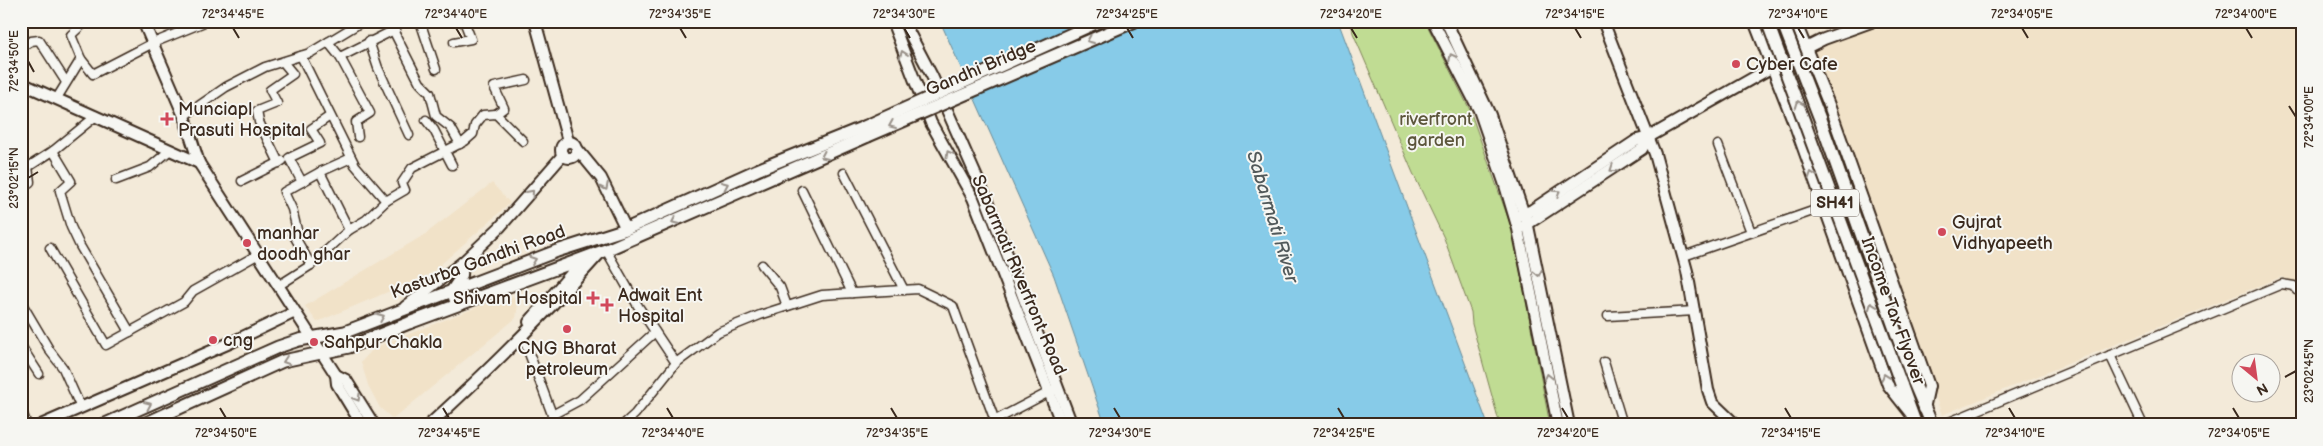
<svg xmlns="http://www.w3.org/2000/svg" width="2323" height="446" viewBox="0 0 2323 446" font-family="'Balsamiq Sans',sans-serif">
  <rect width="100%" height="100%" fill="#f3ead9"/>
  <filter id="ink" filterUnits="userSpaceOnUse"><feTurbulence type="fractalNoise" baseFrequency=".02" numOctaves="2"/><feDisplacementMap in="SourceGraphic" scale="10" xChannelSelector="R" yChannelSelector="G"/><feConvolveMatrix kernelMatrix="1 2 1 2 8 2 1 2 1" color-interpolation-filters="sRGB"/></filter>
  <g filter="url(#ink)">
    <!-- built -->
    <g fill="#f1e2c8">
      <path d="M1888,21H2302V288L2299,284L2281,277L1942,415L1812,49Z"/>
      <path d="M492,183L510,203L430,274L317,322L305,306L424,235Z"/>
      <path d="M519,297L516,318L393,419L380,408L368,385L361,362L374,348L500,298Z"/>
    </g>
    <!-- green -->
    <path fill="#c0dc93" stroke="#7e8358" d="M1351,21H1425L1469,108L1512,229L1550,425H1500L1472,324L1471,312L1444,238L1413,173L1353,33Z"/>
    <!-- water -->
    <path fill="#87cbe8" stroke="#698b97" d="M940,21H1338L1488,425H1105L1054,276Z"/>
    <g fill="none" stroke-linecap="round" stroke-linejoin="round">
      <defs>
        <g id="street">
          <path d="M86,21L71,35L81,59L93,74L153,43L207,21"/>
          <path d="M420,21L436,69"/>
          <path d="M393,30L420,83L430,93L436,116L451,128L460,144"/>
          <path d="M369,41L378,68L409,135"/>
          <path d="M328,42L340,57L396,29"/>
          <path d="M454,42L471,39L464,21"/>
          <path d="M21,47L31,41L39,40L66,82"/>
          <path d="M301,56L355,165L386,201"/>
          <path d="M340,57L370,113L356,122L358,137"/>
          <path d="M57,98L81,59"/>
          <path d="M184,116L226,87L265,67L310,53L363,21"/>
          <path d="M426,120L434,130L452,165"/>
          <path d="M523,141L496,114L504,108L494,87L526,80"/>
          <path d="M1718,145L1751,232"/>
          <path d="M53,151L71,181L60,191L71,227L80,246L130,332"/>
          <path d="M279,163L259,122L257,111L277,103L270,90L293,74L283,62"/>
          <path d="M844,173L904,290"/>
          <path d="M116,180L150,167L169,151"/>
          <path d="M242,181L282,161"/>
          <path d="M302,182L289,158L320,143L311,129L330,116"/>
          <path d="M21,189L30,182L28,167L53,151L96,116"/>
          <path d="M802,190L852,293"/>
          <path d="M349,230L320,172L351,158"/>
          <path d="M50,248L106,345L184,302L193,291L257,255"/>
          <path d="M606,250L638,306L676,363"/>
          <path d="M1684,256L1824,207"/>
          <path d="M311,265L293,234L297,230L292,209L284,192L320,172"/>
          <path d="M762,265L780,287L787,306"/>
          <path d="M278,286L311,265L349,230L366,220L386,201L405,190L402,183L412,168L465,141L473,134L475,125L483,115L496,114"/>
          <path d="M21,302L50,351L63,368L81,408"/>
          <path d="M1608,316L1695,311"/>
          <path d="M523,337L556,425"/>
          <path d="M21,346L39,374"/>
          <path d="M2110,355L2143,425"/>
          <path d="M1604,362L1623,425"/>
          <path d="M21,409L27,425"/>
          <path d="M552,415L580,400L655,332"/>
          <path d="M623,425L635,414L676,363L718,332L760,315L822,295L918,289L953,306L995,421"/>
          <path d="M986,425L1053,390"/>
          <path d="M1710,425L1730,419"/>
          <path d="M1942,425L2282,284L2294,286L2302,295"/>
        </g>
        <g id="secondary">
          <path d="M143,21L184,116L199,163"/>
          <path d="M535,21L568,141"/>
          <path d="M892,21L931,123L973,198L1062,425"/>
          <path d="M903,21L932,76L985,196L1072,425"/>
          <path d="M1433,21L1479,110L1504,182L1518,229L1558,425"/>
          <path d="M1446,21L1490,115L1528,226L1569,425"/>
          <path d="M1603,21L1655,154L1687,271L1708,390L1712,402L1736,425"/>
          <path d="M1754,21L1796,128L1888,385L1911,414"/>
          <path d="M1795,21L1829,105L1929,386L1924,409"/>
          <path d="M21,83L199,163L336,375L337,384L362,425"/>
          <circle cx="569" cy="150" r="8"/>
          <path d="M578,150L601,178L626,229"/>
          <path d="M1517,217L1532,210L1637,140L1649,137L1806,48L1824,39L1874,21"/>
          <path d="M1523,227L1642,149L1649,137"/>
          <path d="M456,305L452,290L462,275L463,262"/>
          <path d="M405,307L463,262L500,227L563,155"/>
          <path d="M529,322L584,259"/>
          <path d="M336,375L346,380L374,425"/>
          <path d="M41,425L232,342L295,312"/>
          <path d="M429,425C490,369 545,315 600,253"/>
        </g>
        <g id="primary">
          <path d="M1913,380L1932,425"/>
          <path d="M1901,384L1916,425"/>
          <path d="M103,425L278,347L299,340L345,332L557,251L626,229L757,170L864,127"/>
          <path d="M142,425L283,361L349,347L409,323L606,250L868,136"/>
        </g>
      </defs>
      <!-- street casing -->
      <use href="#street" stroke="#3b2a1e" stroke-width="11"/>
      <!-- secondary casing -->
      <use href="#secondary" stroke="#3b2a1e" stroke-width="14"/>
      <!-- primary casing -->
      <use href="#primary" stroke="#3b2a1e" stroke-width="15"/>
      <!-- street -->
      <use href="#street" stroke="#f6f6f2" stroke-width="8"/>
      <!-- secondary -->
      <use href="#secondary" stroke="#f6f6f2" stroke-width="10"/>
      <!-- primary -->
      <use href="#primary" stroke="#f6f6f2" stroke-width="11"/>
      <defs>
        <g id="primary-bridge">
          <path d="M1767,21L1901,384"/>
          <path d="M1782,21L1820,119L1913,380"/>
          <path d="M864,127L1100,21"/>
          <path d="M868,136L1135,21"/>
        </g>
      </defs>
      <!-- primary-bridge casing -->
      <use href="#primary-bridge" stroke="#3b2a1e" stroke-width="15" stroke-linecap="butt"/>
      <!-- primary-bridge -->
      <use href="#primary-bridge" stroke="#f6f6f2" stroke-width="11"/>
    </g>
    <!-- one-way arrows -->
    <defs><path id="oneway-chevron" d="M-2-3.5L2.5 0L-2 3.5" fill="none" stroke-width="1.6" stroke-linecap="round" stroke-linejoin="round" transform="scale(1.25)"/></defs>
    <g stroke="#989088">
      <use href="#oneway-chevron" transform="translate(1090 40) rotate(157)"/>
      <use href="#oneway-chevron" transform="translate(903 54) rotate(-110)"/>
      <use href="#oneway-chevron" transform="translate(1452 57) rotate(-117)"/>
      <use href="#oneway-chevron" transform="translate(1799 104) rotate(-111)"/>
      <use href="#oneway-chevron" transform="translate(892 125) rotate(157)"/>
      <use href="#oneway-chevron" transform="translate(949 154) rotate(-119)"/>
      <use href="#oneway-chevron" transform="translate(824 156) rotate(156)"/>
      <use href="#oneway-chevron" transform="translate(1613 169) rotate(146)"/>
      <use href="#oneway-chevron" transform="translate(1812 175) rotate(-109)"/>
      <use href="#oneway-chevron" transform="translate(725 185) rotate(-24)"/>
      <use href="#oneway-chevron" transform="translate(605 187) rotate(63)"/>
      <use href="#oneway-chevron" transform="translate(531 193) rotate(-48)"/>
      <use href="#oneway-chevron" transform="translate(1557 193) rotate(-34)"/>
      <use href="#oneway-chevron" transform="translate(675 221) rotate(156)"/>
      <use href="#oneway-chevron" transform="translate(533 260) rotate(-20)"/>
      <use href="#oneway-chevron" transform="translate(1538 273) rotate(79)"/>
      <use href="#oneway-chevron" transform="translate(1872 306) rotate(-110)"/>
      <use href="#oneway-chevron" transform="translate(381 317) rotate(-23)"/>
      <use href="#oneway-chevron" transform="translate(286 361) rotate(161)"/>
      <use href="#oneway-chevron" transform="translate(1548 377) rotate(-102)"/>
      <use href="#oneway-chevron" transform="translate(1885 377) rotate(-109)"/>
      <use href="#oneway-chevron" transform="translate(357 398) rotate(59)"/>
      <use href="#oneway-chevron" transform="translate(148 405) rotate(-24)"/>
    </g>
  </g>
  <!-- ticks -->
  <path fill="none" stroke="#3b2a1e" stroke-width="2" d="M233,28L239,38M456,28L462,38M680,28L686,38M904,28L910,38M1127,28L1133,38M1351,28L1357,38M1575,28L1581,38M1798,28L1804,38M2022,28L2028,38M2246,28L2252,38M28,61L34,72M2289,106L2296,117M28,178L38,172M2285,377L2296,371M220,408L226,418M443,408L449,418M667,408L673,418M891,408L897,418M1114,408L1120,418M1338,408L1344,418M1562,408L1568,418M1785,408L1791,418M2009,408L2015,418M2233,408L2239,418"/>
  <!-- markers -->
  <g fill="#d1495b" stroke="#f6f6f2" stroke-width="2">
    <circle cx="1736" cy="64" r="5"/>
    <path d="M164.5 111.5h5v5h5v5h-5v5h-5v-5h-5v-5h5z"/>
    <circle cx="1942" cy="232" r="5"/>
    <circle cx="247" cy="243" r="5"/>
    <path d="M590.5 290.5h5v5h5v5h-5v5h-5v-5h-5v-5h5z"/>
    <path d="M604.5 297.5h5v5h5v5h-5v5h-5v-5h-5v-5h5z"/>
    <circle cx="567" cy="329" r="5"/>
    <circle cx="213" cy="340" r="5"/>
    <circle cx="314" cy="342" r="5"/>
  </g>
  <g text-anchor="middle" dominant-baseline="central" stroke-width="4" stroke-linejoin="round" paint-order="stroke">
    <!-- shield labels -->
    <rect fill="#f6f6f2" stroke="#73675e" stroke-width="1" x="1811" y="189.5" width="48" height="27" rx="4"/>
    <g font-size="16" font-weight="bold" fill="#3b2a1e">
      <text x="1835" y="203">SH41</text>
    </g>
    <!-- poi labels -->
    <g font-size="18" fill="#3b2a1e" stroke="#f6f6f2" text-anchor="start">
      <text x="1746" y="64">Cyber Cafe</text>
      <text x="178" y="109">Munciapl<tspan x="178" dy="21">Prasuti Hospital</tspan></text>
      <text x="1952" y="222">Gujrat<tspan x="1952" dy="21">Vidhyapeeth</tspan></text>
      <text x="257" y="233">manhar<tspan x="257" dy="21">doodh ghar</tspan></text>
      <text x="618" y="295">Adwait Ent<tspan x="618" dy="21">Hospital</tspan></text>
      <text x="582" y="298" text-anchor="end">Shivam Hospital</text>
      <text x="223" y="340">cng</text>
      <text x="324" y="342">Sahpur Chakla</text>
      <text x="567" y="348" text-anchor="middle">CNG Bharat<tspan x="567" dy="21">petroleum</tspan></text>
    </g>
    <!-- street labels -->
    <g font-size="18" fill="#3b2a1e" stroke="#f6f6f2">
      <text transform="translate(981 68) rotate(-23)">Gandhi Bridge</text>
      <text transform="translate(478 262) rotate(-20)">Kasturba Gandhi Road</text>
      <text transform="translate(1019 275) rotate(67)">Sabarmati Riverfront Road</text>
      <text transform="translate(1893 311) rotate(70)">Income Tax Flyover</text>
    </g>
    <!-- park labels -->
    <g font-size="18" fill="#5c563b" stroke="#f6f6f2">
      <text x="1436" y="119">riverfront<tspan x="1436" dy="21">garden</tspan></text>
    </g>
    <!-- water labels -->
    <g font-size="19" font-style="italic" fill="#525a5b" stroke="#f6f6f2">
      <text transform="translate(1272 217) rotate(73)">Sabarmati River</text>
    </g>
  </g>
  <!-- margin -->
  <rect width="2323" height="446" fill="none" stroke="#f6f6f2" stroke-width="55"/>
  <!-- north arrow -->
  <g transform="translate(2256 378) rotate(151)"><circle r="24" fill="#f6f6f2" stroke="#aba49d"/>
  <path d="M0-4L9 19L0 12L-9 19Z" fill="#d1495b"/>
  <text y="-8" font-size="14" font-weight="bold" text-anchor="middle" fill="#3b2a1e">N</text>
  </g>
  <rect x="28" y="28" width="2268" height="390" fill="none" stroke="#3b2a1e" stroke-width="2"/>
  <g font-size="12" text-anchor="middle" fill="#3b2a1e">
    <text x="233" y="18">72°34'45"E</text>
    <text x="456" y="18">72°34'40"E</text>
    <text x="680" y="18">72°34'35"E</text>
    <text x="904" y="18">72°34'30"E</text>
    <text x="1127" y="18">72°34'25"E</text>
    <text x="1351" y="18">72°34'20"E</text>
    <text x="1575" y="18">72°34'15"E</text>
    <text x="1798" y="18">72°34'10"E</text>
    <text x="2022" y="18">72°34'05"E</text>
    <text x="2246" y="18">72°34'00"E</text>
    <text transform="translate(14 61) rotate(-90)" y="4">72°34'50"E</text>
    <text transform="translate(2309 117) rotate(-90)" y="4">72°34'00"E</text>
    <text transform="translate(14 178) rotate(-90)" y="4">23°02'15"N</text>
    <text transform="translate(2309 371) rotate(-90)" y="4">23°02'45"N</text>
    <text x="226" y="437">72°34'50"E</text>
    <text x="449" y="437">72°34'45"E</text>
    <text x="673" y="437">72°34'40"E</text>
    <text x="897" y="437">72°34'35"E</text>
    <text x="1120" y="437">72°34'30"E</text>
    <text x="1344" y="437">72°34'25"E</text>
    <text x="1568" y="437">72°34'20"E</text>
    <text x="1791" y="437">72°34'15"E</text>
    <text x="2015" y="437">72°34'10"E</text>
    <text x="2239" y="437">72°34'05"E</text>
  </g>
</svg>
